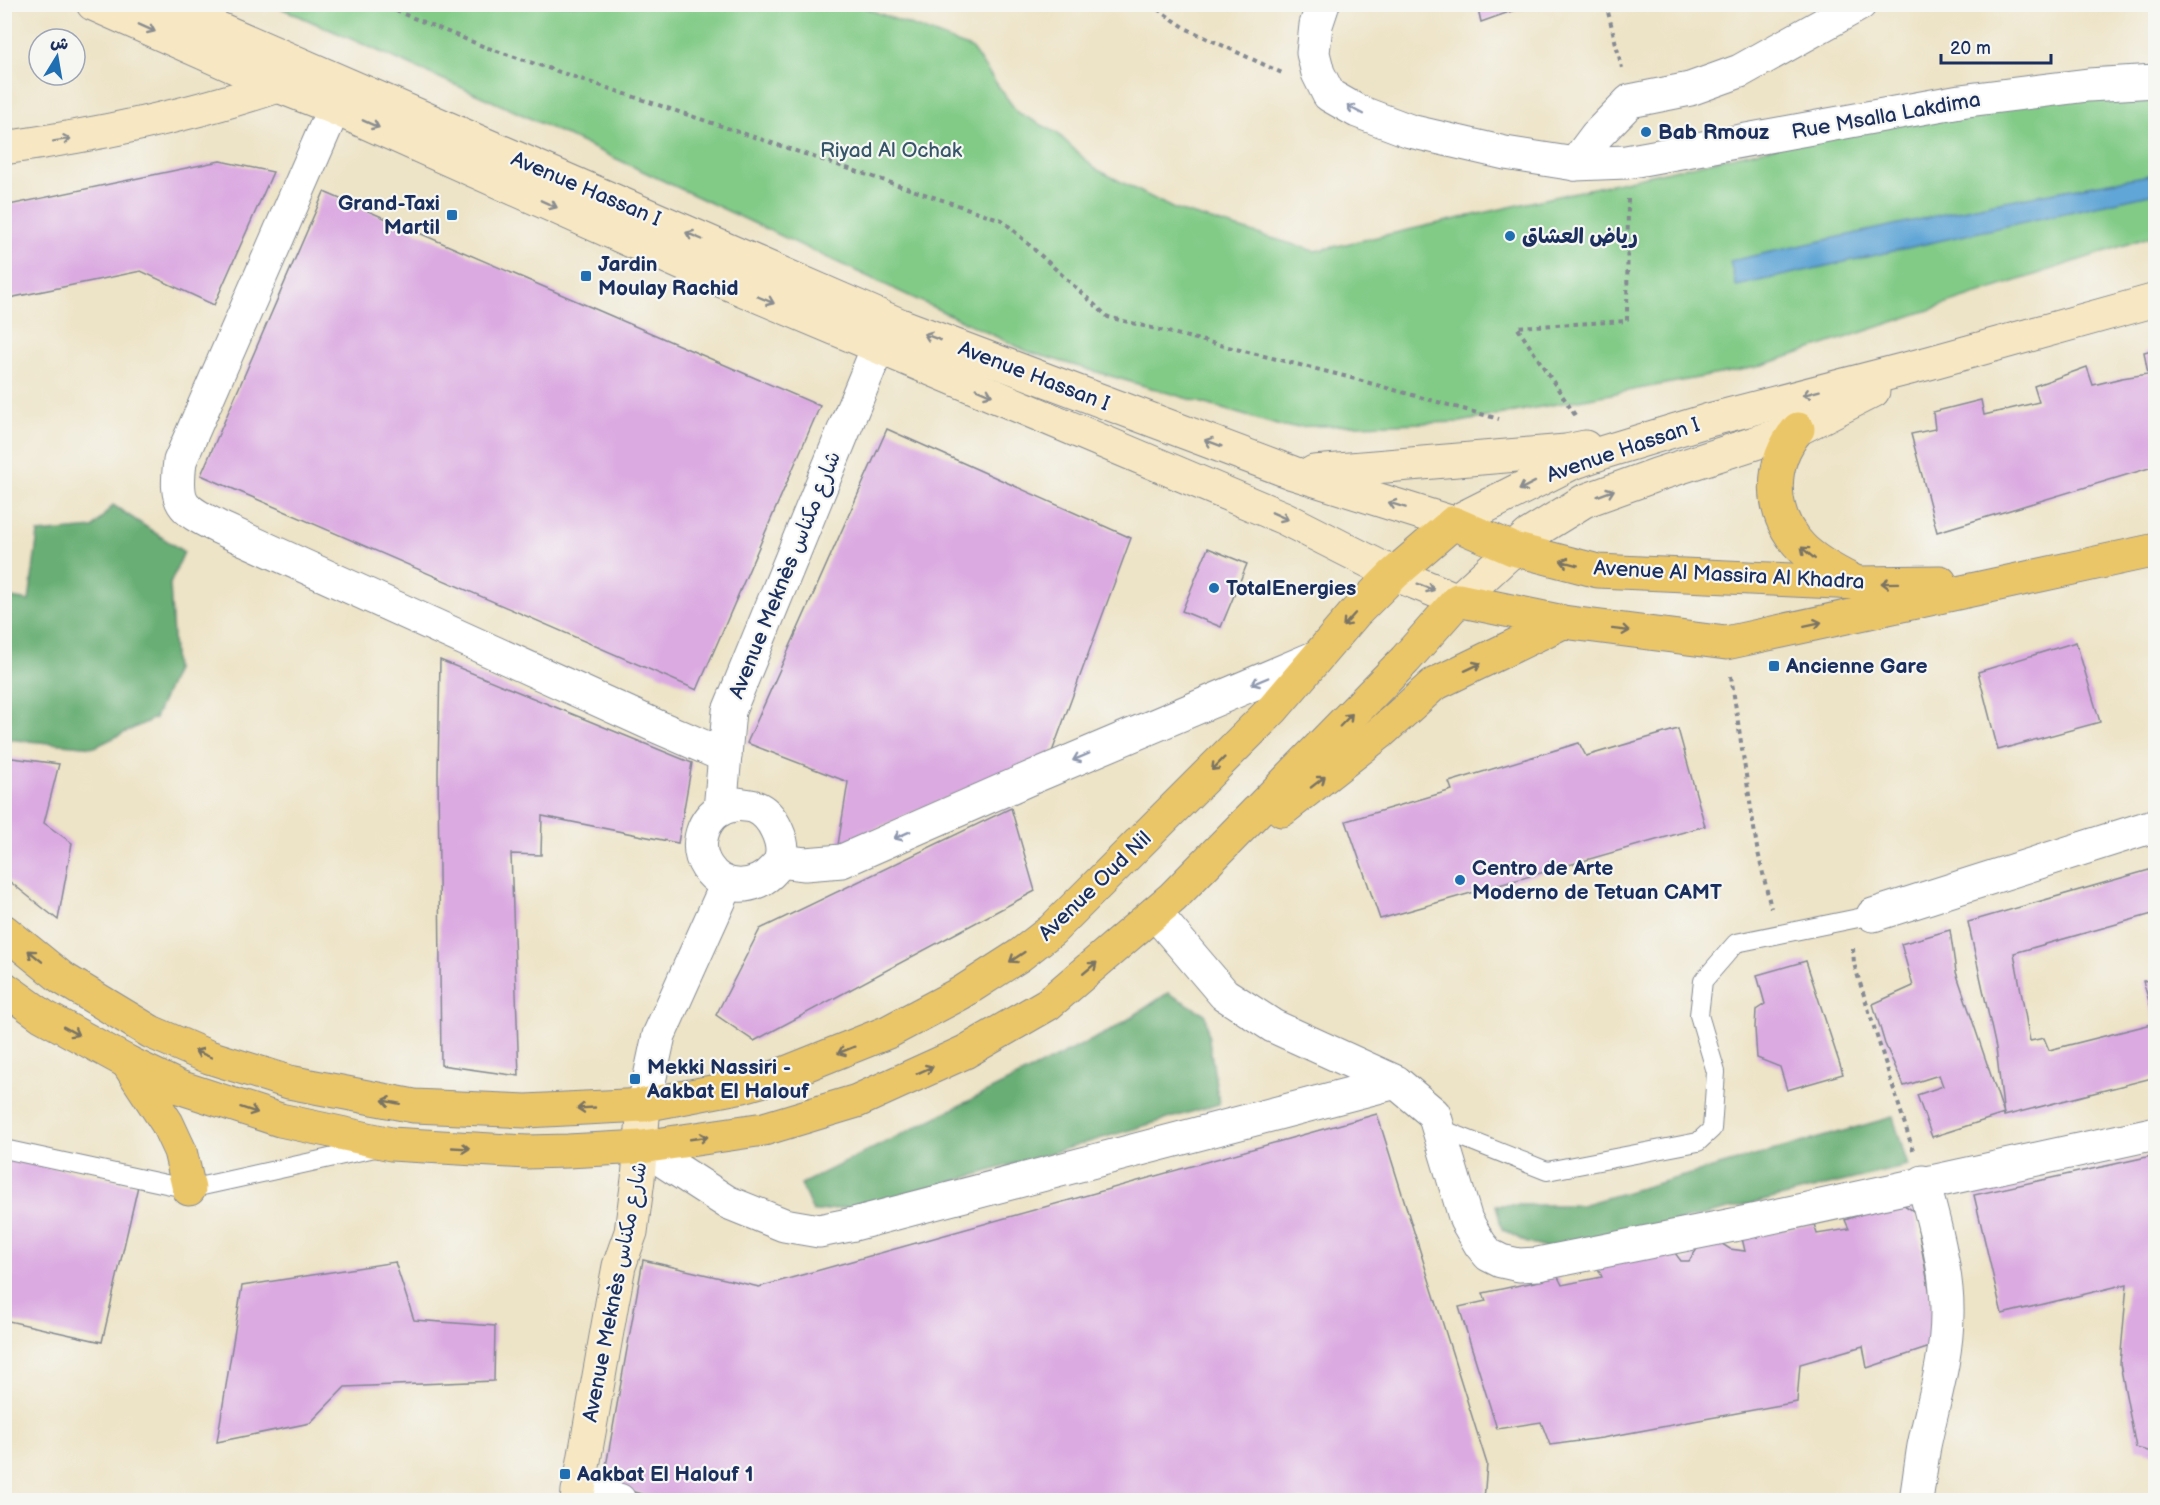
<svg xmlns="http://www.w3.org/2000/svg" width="2160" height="1505" viewBox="0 0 2160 1505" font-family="'Balsamiq Sans','Playpen Sans Arabic',sans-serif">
  <rect width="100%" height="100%" fill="#f6f6f2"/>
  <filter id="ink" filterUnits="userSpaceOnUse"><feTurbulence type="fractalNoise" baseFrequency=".0167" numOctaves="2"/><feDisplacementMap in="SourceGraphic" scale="12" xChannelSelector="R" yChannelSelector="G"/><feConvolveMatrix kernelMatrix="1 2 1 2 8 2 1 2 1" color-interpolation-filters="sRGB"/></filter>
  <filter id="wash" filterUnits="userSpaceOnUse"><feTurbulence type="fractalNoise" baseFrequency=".008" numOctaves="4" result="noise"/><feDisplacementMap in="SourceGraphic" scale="24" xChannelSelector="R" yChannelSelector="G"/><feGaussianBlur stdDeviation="1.35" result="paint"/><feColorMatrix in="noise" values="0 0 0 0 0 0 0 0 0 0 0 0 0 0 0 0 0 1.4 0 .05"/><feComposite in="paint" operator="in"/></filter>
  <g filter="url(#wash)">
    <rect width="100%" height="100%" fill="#ede3c6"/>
    <!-- green -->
    <path fill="#82cb87" stroke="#4e7d72" stroke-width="1.5" d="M274,5H861L865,8L971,48L1017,112L1057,133L1094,168L1174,209L1315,251L2106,72L2155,77V235L1757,367L1460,422L1284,427L1029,352L510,109Z"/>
    <!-- forest -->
    <g fill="#69af74" stroke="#426f69" stroke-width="1.5">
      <path d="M113,505L184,552L170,584L175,672L155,718L95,747L5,739V597L29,601L38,533L93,528Z"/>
      <path d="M1168,993L1205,1014L1219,1104L883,1202L813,1212L801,1184L1112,1030Z"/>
      <path d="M1893,1117L1908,1166L1555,1251L1525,1242L1502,1229L1496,1205H1581Z"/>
    </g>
    <!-- water -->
    <path fill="#61a6d6" stroke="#3e6a9a" stroke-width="1.5" d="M2155,174V193L1736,286L1730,261L1994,203Z"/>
    <g id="blocks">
      <!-- building -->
      <g fill="#dbaae1">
        <path d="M1477,4H1529V5L1481,22Z"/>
        <path d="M220,161L273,172L214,305L141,271L4,299V206Z"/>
        <path d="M324,192L820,406L697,690L201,475Z"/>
        <path d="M2156,349V466L1937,532L1911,434L1935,429L1933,412L1981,400L1984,415L2039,402L2034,386L2087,367L2093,385L2122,378L2148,374L2144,352Z"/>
        <path d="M887,429L1131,538L1052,752L838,845L848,782L747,743Z"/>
        <path d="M1208,548L1247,564L1221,627L1182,611Z"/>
        <path d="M2076,642L2100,722L1998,750L1978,672Z"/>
        <path d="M440,660L692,763L678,843L542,816L541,855L511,854L519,1076L441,1065L438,773Z"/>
        <path d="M1678,729L1705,826L1380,919L1346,821L1452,790L1449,782L1579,743L1586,756Z"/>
        <path d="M4,757L59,764L44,823L72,843L58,920L4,877Z"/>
        <path d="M1011,808L1035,891L754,1041L716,1015L760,929Z"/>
        <path d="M2156,868V913L2014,953L2030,1041L2044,1038L2049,1050L2156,1023V1077L2004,1116L1996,1048L1968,922Z"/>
        <path d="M1950,930L1956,972L2004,1114L1932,1137L1917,1095L1943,1086L1939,1075L1904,1086L1885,1044L1873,1004L1913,986L1901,944Z"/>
        <path d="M1806,961L1843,1074L1787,1090L1780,1067L1757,1058L1755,1028L1756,1010L1765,1004L1757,975Z"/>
        <path d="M2156,979V1021H2155L2143,981Z"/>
        <path d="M1377,1114L1487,1464L1484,1500H662L603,1483L643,1260L759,1287Z"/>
        <path d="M2156,1155V1453L2136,1448L2120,1364L2127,1284L2002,1314L1974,1195Z"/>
        <path d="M4,1157L138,1186L102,1342L4,1320Z"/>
        <path d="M1898,1201L1915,1212L1939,1344L1867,1368L1863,1346L1800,1364L1797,1402L1602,1438L1550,1445L1541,1422L1497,1429L1459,1307L1486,1301L1483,1293L1558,1277L1562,1285L1602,1277L1597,1266L1672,1249L1681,1261H1689L1699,1246L1716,1240L1730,1249L1745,1251L1742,1238L1814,1224L1817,1234L1849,1229L1845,1220Z"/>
        <path d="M395,1262L414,1320L495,1326L494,1381L345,1387L310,1423L217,1442L242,1286Z"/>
      </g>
    </g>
  </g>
  <g filter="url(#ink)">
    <use href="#blocks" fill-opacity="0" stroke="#848992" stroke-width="1.5"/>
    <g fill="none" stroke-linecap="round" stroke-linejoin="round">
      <defs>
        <g id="lane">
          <path d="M1439,1128L1547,1171L1698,1142L1712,1129L1716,1072L1699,1015L1703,981L1736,943L1873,915"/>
          <path d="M4,1149L189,1189L375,1148"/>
        </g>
        <g id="street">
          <path d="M1323,4L1316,25L1313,53L1318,73L1329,95L1357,111L1410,131L1505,153L1575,164L1626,162L1960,101L2088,85L2156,81"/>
          <path d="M334,108L180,461C175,504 180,508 218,527L656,726L725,756"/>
          <path d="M1575,164L1596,136L1630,101L1690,89L1740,71L1860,4"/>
          <path d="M737,804C742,805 750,805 755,807C773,814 787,844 780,862C779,865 776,866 774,869C756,890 723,892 707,867C695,849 700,823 719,810C724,807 731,806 737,804Z"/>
          <path d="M720,810L729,711L878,347"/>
          <path d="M780,861L805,864L842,861L1033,777L1314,658"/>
          <path d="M1155,913L1224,994L1273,1026L1396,1082L1434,1114L1466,1220L1480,1244L1489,1255L1501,1261L1519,1265L1538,1264L1748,1222L2156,1133"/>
          <path d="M1873,915L2156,825"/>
          <path d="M644,1105L659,1035L727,884"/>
          <path d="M642,1147L727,1202L784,1225L819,1231L854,1224L1396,1082"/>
          <path d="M578,1491L619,1500"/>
          <path d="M1916,1500C1919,1482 1921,1464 1924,1446C1933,1402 1947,1359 1947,1314C1948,1273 1934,1222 1923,1182"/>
        </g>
        <g id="secondary">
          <path d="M93,4L278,86L334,108L694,269L1284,518L1394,574L1458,600L1529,535L1584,501L1656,475L1798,429L1873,391"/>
          <path d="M162,4L900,325L1293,473L1453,523L1570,464L1604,452L1709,420L1929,363L2156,300"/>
          <path d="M4,148C97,135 189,116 278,86"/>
          <path d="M1314,472L1566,451L1585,447"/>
          <path d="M577,1500L612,1303L619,1266L631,1232L638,1179L644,1105"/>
        </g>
        <g id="primary">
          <path d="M1798,429C1768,464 1769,515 1802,548C1816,562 1835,572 1853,581"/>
          <path d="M1282,810L1380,733L1433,685L1563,622"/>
          <path d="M4,931L62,978L151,1032L209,1057L289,1082L414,1106L526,1111L644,1105L743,1086L778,1076L888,1032L961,993L1020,955L1052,930L1273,709L1355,613L1394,574L1453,523L1513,549L1598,571L1857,583L1940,582"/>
          <path d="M4,988L43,1016L127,1062L179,1087L280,1120L391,1144L527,1152L568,1151L642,1147L764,1129L857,1101L965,1052L1048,1004L1173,897L1405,660L1458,600L1563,622L1726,643L2156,550"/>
          <path d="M127,1062L167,1123L180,1151L189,1189"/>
        </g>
      </defs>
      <!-- lane casing -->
      <use href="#lane" stroke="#848992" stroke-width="20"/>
      <!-- street casing -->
      <use href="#street" stroke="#848992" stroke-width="35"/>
      <!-- secondary casing -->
      <use href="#secondary" stroke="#848992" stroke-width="35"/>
      <!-- primary casing -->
      <use href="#primary" stroke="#848992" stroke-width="35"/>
      <!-- path -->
      <g stroke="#848992" stroke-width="4" stroke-dasharray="4.5 4.5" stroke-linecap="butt">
        <path d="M379,4L485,47L1002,220L1108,317L1344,376L1499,419"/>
        <path d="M1150,4L1187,29L1282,73"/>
        <path d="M1606,4L1622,68"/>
        <path d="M1575,415L1517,327L1627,321L1628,198L1626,196"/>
        <path d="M1731,676L1757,848L1771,908"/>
        <path d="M1853,948L1854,964L1913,1150"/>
      </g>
      <!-- lane -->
      <use href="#lane" stroke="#fff" stroke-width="18"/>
      <!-- street -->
      <use href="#street" stroke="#fff" stroke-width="33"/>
      <!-- secondary -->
      <use href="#secondary" stroke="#f7e8c3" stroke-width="33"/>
      <!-- primary -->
      <use href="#primary" stroke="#ebc669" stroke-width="33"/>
    </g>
    <!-- one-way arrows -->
    <defs><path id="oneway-shaft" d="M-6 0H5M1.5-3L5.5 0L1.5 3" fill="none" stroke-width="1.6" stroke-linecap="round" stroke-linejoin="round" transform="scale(1.5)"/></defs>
    <g stroke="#898c90">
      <use href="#oneway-shaft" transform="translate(147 28) rotate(24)"/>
      <use href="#oneway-shaft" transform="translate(371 124) rotate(24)"/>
      <use href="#oneway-shaft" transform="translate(62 140) rotate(-9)"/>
      <use href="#oneway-shaft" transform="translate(549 204) rotate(24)"/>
      <use href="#oneway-shaft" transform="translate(694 236) rotate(-157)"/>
      <use href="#oneway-shaft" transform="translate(766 300) rotate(23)"/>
      <use href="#oneway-shaft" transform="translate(932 337) rotate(-159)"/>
      <use href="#oneway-shaft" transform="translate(984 392) rotate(23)"/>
      <use href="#oneway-shaft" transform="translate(1811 393) rotate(165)"/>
      <use href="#oneway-shaft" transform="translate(1213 443) rotate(-159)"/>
      <use href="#oneway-shaft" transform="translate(1527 486) rotate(153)"/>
      <use href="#oneway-shaft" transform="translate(1606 493) rotate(-21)"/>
      <use href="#oneway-shaft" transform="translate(1397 505) rotate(-163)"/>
      <use href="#oneway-shaft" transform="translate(1280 516) rotate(24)"/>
      <use href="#oneway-shaft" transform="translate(1426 587) rotate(22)"/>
    </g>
    <g stroke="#8d97ae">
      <use href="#oneway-shaft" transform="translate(1355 110) rotate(-152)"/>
      <use href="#oneway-shaft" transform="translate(1260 681) rotate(157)"/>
      <use href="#oneway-shaft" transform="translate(1081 757) rotate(157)"/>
      <use href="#oneway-shaft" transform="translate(902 835) rotate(156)"/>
    </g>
    <g stroke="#797363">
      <use href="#oneway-shaft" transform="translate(1808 553) rotate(-139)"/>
      <use href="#oneway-shaft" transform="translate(1569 563) rotate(-165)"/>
      <use href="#oneway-shaft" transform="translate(1890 583) rotate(179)"/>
      <use href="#oneway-shaft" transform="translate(1349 620) rotate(132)"/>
      <use href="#oneway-shaft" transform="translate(1813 624) rotate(-12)"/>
      <use href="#oneway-shaft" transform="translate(1621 630) rotate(7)"/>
      <use href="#oneway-shaft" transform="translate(1473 667) rotate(-25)"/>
      <use href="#oneway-shaft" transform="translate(1346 720) rotate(-46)"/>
      <use href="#oneway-shaft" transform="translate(1218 764) rotate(135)"/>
      <use href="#oneway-shaft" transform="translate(1318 782) rotate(-38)"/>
      <use href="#oneway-shaft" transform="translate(35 956) rotate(-141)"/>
      <use href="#oneway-shaft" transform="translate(1017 957) rotate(146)"/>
      <use href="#oneway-shaft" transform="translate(1090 968) rotate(-40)"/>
      <use href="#oneway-shaft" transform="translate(71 1031) rotate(29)"/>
      <use href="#oneway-shaft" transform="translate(846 1050) rotate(158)"/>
      <use href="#oneway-shaft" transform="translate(203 1054) rotate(-157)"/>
      <use href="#oneway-shaft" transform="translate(925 1070) rotate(-24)"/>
      <use href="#oneway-shaft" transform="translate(391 1102) rotate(-169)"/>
      <use href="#oneway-shaft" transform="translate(586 1108) rotate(177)"/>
      <use href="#oneway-shaft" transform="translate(249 1110) rotate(18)"/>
      <use href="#oneway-shaft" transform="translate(699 1138) rotate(-8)"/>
      <use href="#oneway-shaft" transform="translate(461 1148) rotate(3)"/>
    </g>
  </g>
  <!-- markers -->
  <g fill="#1f6fb2" stroke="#f6f6f2" stroke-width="2">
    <circle cx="1646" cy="132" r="6"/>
    <rect x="446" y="209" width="12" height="12" rx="3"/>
    <circle cx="1510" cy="236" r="6"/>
    <rect x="580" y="270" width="12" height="12" rx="3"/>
    <circle cx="1214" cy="588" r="6"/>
    <rect x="1768" y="660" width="12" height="12" rx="3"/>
    <circle cx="1460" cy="880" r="6"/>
    <rect x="629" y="1073" width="12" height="12" rx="3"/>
    <rect x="559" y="1468" width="12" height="12" rx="3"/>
  </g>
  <g text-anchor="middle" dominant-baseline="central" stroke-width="4.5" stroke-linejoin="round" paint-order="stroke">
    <!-- street labels -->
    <g font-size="21" fill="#1b2f5e" stroke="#f6f6f2">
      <text transform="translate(1886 116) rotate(-10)">Rue Msalla Lakdima</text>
      <text transform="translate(586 189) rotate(23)">Avenue Hassan I</text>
      <text transform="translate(1034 376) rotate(21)">Avenue Hassan I</text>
      <text transform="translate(1623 450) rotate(-19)">Avenue Hassan I</text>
      <text transform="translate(785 575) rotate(-68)">Avenue Meknès شارع مكناس</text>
      <text transform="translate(1729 575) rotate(3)">Avenue Al Massira Al Khadra</text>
      <text transform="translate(1095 886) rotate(-44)">Avenue Oud Nil</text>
      <text transform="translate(615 1292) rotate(-79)">Avenue Meknès شارع مكناس</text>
    </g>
    <!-- poi labels -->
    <g font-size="21" font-weight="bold" fill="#1b2f5e" stroke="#f6f6f2" text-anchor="start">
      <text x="1658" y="132">Bab Rmouz</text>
      <text x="440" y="203" text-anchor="end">Grand-Taxi<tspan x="440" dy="24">Martil</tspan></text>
      <text x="1522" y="236">رياض العشاق</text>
      <text x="598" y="264">Jardin<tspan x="598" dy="24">Moulay Rachid</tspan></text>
      <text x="1226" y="588">TotalEnergies</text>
      <text x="1786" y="666">Ancienne Gare</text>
      <text x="1472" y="868">Centro de Arte<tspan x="1472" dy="24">Moderno de Tetuan CAMT</tspan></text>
      <text x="647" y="1067">Mekki Nassiri -<tspan x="647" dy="24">Aakbat El Halouf</tspan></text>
      <text x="577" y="1474">Aakbat El Halouf 1</text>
    </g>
    <!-- park labels -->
    <g font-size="21" fill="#355668" stroke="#f6f6f2">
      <text x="891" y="150">Riyad Al Ochak</text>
    </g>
  </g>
  <!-- margin -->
  <rect width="2160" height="1505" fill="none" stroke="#f6f6f2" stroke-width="24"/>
  <!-- north arrow -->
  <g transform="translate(57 57) rotate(11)"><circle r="28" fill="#f6f6f2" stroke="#9ea6b7" stroke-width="1.5"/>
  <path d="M0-4.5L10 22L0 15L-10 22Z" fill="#1f6fb2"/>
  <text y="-9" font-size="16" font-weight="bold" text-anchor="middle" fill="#1b2f5e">ش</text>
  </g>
  <!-- scale -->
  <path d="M1941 54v9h110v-9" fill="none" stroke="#1b2f5e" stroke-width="3"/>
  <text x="1950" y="54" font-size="18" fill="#1b2f5e" stroke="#f6f6f2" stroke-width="4.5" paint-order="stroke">20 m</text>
</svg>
